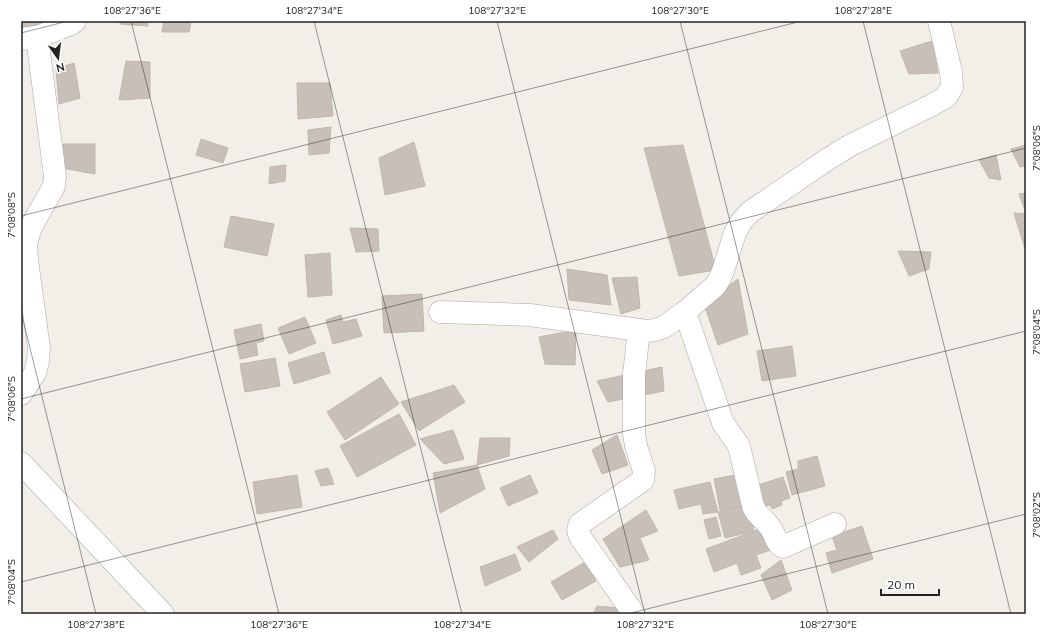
<svg xmlns="http://www.w3.org/2000/svg" width="1047" height="635" viewBox="0 0 1047 635" font-family="Mulish,sans-serif">
  <rect width="100%" height="100%" fill="#f2efe9"/>
  <!-- building -->
  <g fill="#c7bfb8" stroke="#c4b6ab">
    <path d="M21,21H43L44,23L21,31Z"/>
    <path d="M120,21H147L148,26L120,24Z"/>
    <path d="M164,21H191L189,32H162Z"/>
    <path d="M932,41L938,73L909,74L900,51Z"/>
    <path d="M126,61L150,62V98L119,100Z"/>
    <path d="M74,63L80,98L59,104L56,69Z"/>
    <path d="M297,83H330L333,116L298,119Z"/>
    <path d="M331,127L329,153L309,155L308,130Z"/>
    <path d="M201,139L228,148L223,163L196,155Z"/>
    <path d="M414,142L425,186L385,195L379,158Z"/>
    <path d="M63,144H95V174L62,168Z"/>
    <path d="M683,145L716,270L679,276L644,148Z"/>
    <path d="M1026,145V166L1020,167L1011,149Z"/>
    <path d="M996,155L1001,180L989,178L979,160Z"/>
    <path d="M286,165L285,181L269,184L270,167Z"/>
    <path d="M1026,193V208H1024L1019,194Z"/>
    <path d="M1014,213L1026,214V249H1025Z"/>
    <path d="M231,216L274,224L267,256L224,247Z"/>
    <path d="M350,228L378,229L379,251L356,252Z"/>
    <path d="M898,251L931,252L929,269L909,276Z"/>
    <path d="M330,253L332,295L308,297L305,255Z"/>
    <path d="M567,269L607,275L611,305L569,300Z"/>
    <path d="M637,277L640,308L621,314L612,278Z"/>
    <path d="M738,279L748,334L718,345L704,304Z"/>
    <path d="M422,294L424,331L384,333L382,296Z"/>
    <path d="M341,315L343,322L356,319L362,336L333,344L326,320Z"/>
    <path d="M305,317L316,343L289,354L278,328Z"/>
    <path d="M261,324L264,341L256,343L258,355L240,359L234,330Z"/>
    <path d="M576,330L575,365L545,364L539,337Z"/>
    <path d="M792,346L796,376L762,381L757,351Z"/>
    <path d="M324,352L330,373L294,384L288,363Z"/>
    <path d="M275,358L280,386L245,392L240,364Z"/>
    <path d="M662,367L664,391L608,402L597,381Z"/>
    <path d="M381,377L399,404L345,440L327,412Z"/>
    <path d="M454,385L465,402L419,431L401,402Z"/>
    <path d="M399,414L416,445L357,477L340,446Z"/>
    <path d="M453,430L464,459L444,464L420,439Z"/>
    <path d="M617,435L628,465L602,474L592,450Z"/>
    <path d="M480,438H510L509,456L477,465Z"/>
    <path d="M817,456L825,486L792,495L786,472L798,469V461Z"/>
    <path d="M477,465L485,489L440,513L433,473Z"/>
    <path d="M328,468L334,484L321,486L315,471Z"/>
    <path d="M741,474L747,505L720,510L714,479Z"/>
    <path d="M297,475L302,507L257,514L253,482Z"/>
    <path d="M530,475L538,493L508,506L500,488Z"/>
    <path d="M783,477L790,498L781,501L782,505L772,509L771,505L765,506L758,485Z"/>
    <path d="M710,482L718,512L703,514L701,504L679,509L674,490Z"/>
    <path d="M747,505L754,531L725,538L718,512Z"/>
    <path d="M646,510L658,531L640,538L649,560L620,567L603,539Z"/>
    <path d="M716,517L721,536L709,539L704,520Z"/>
    <path d="M862,526L873,559L832,573L826,553L837,550L832,536Z"/>
    <path d="M764,529L771,550L756,555L761,568L741,575L737,563L714,572L706,549L754,531Z"/>
    <path d="M553,530L558,539L529,562L517,547Z"/>
    <path d="M515,554L521,570L485,586L480,567Z"/>
    <path d="M781,560L792,590L772,600L761,575Z"/>
    <path d="M587,561L596,581L562,600L551,582Z"/>
    <path d="M597,606L620,608L616,614H593Z"/>
  </g>
  <g fill="none" stroke-linecap="round" stroke-linejoin="round">
    <defs>
      <g id="minor">
        <path d="M21,39L37,37L71,24L75,21"/>
        <path d="M440,312L530,315L647,331L655,330L664,327L685,312L715,286L719,280L723,271L735,233L741,222L750,212L828,159L849,146L930,106L946,97L952,87L951,72L939,21"/>
        <path d="M685,312L723,423L739,446L753,506C757,517 763,517 769,526C775,532 775,543 783,547L835,524"/>
        <path d="M21,394L35,373L38,361L39,348L27,260L26,244L31,227L54,186L55,176L37,37"/>
        <path d="M21,463L163,614"/>
        <path d="M634,614L581,538C578,533 577,530 580,524L643,480L644,471L636,446L634,434V374L639,330"/>
      </g>
    </defs>
    <!-- minor casing -->
    <use href="#minor" stroke="#a9a9a9" stroke-width="23"/>
    <!-- minor -->
    <use href="#minor" stroke="#fff" stroke-width="22"/>
  </g>
  <!-- ticks -->
  <path fill="none" stroke="#222" stroke-width="1" stroke-opacity="0.45" d="M131,21L279,614M314,21L462,614M497,21L645,614M680,21L828,614M863,21L1011,614M21,33L68,21M21,216L802,21M21,312L96,614M21,399L1026,148M21,582L1026,331M627,614L1026,514"/>
  <!-- border -->
  <rect width="1047" height="635" fill="none" stroke="#ffffff" stroke-width="44"/>
  <!-- north arrow -->
  <g transform="translate(58 58) rotate(166)" stroke="#ffffff" stroke-width="3" paint-order="stroke">
  <path d="M0-3L7 15L0 10L-7 15Z" fill="#222222"/>
  <text y="-6" font-size="11" font-weight="bold" text-anchor="middle" fill="#222222">N</text>
  </g>
  <!-- scale -->
  <path d="M881 589v6h58v-6" fill="none" stroke="#222222" stroke-width="2"/>
  <text x="887" y="589" font-size="12" fill="#222222" stroke="#ffffff" stroke-width="3" paint-order="stroke">20 m</text>
  <rect x="22" y="22" width="1003" height="591" fill="none" stroke="#222" stroke-width="1.5"/>
  <g font-size="10" text-anchor="middle" fill="#222">
    <text x="132" y="14">108°27'36"E</text>
    <text x="314" y="14">108°27'34"E</text>
    <text x="497" y="14">108°27'32"E</text>
    <text x="680" y="14">108°27'30"E</text>
    <text x="863" y="14">108°27'28"E</text>
    <text transform="translate(1036 148) rotate(-90)" y="4">7°08'06"S</text>
    <text transform="translate(11 215) rotate(-90)" y="4">7°08'08"S</text>
    <text transform="translate(1036 332) rotate(-90)" y="4">7°08'04"S</text>
    <text transform="translate(11 399) rotate(-90)" y="4">7°08'06"S</text>
    <text transform="translate(1036 515) rotate(-90)" y="4">7°08'02"S</text>
    <text transform="translate(11 582) rotate(-90)" y="4">7°08'04"S</text>
    <text x="96" y="628">108°27'38"E</text>
    <text x="279" y="628">108°27'36"E</text>
    <text x="462" y="628">108°27'34"E</text>
    <text x="645" y="628">108°27'32"E</text>
    <text x="828" y="628">108°27'30"E</text>
  </g>
</svg>
